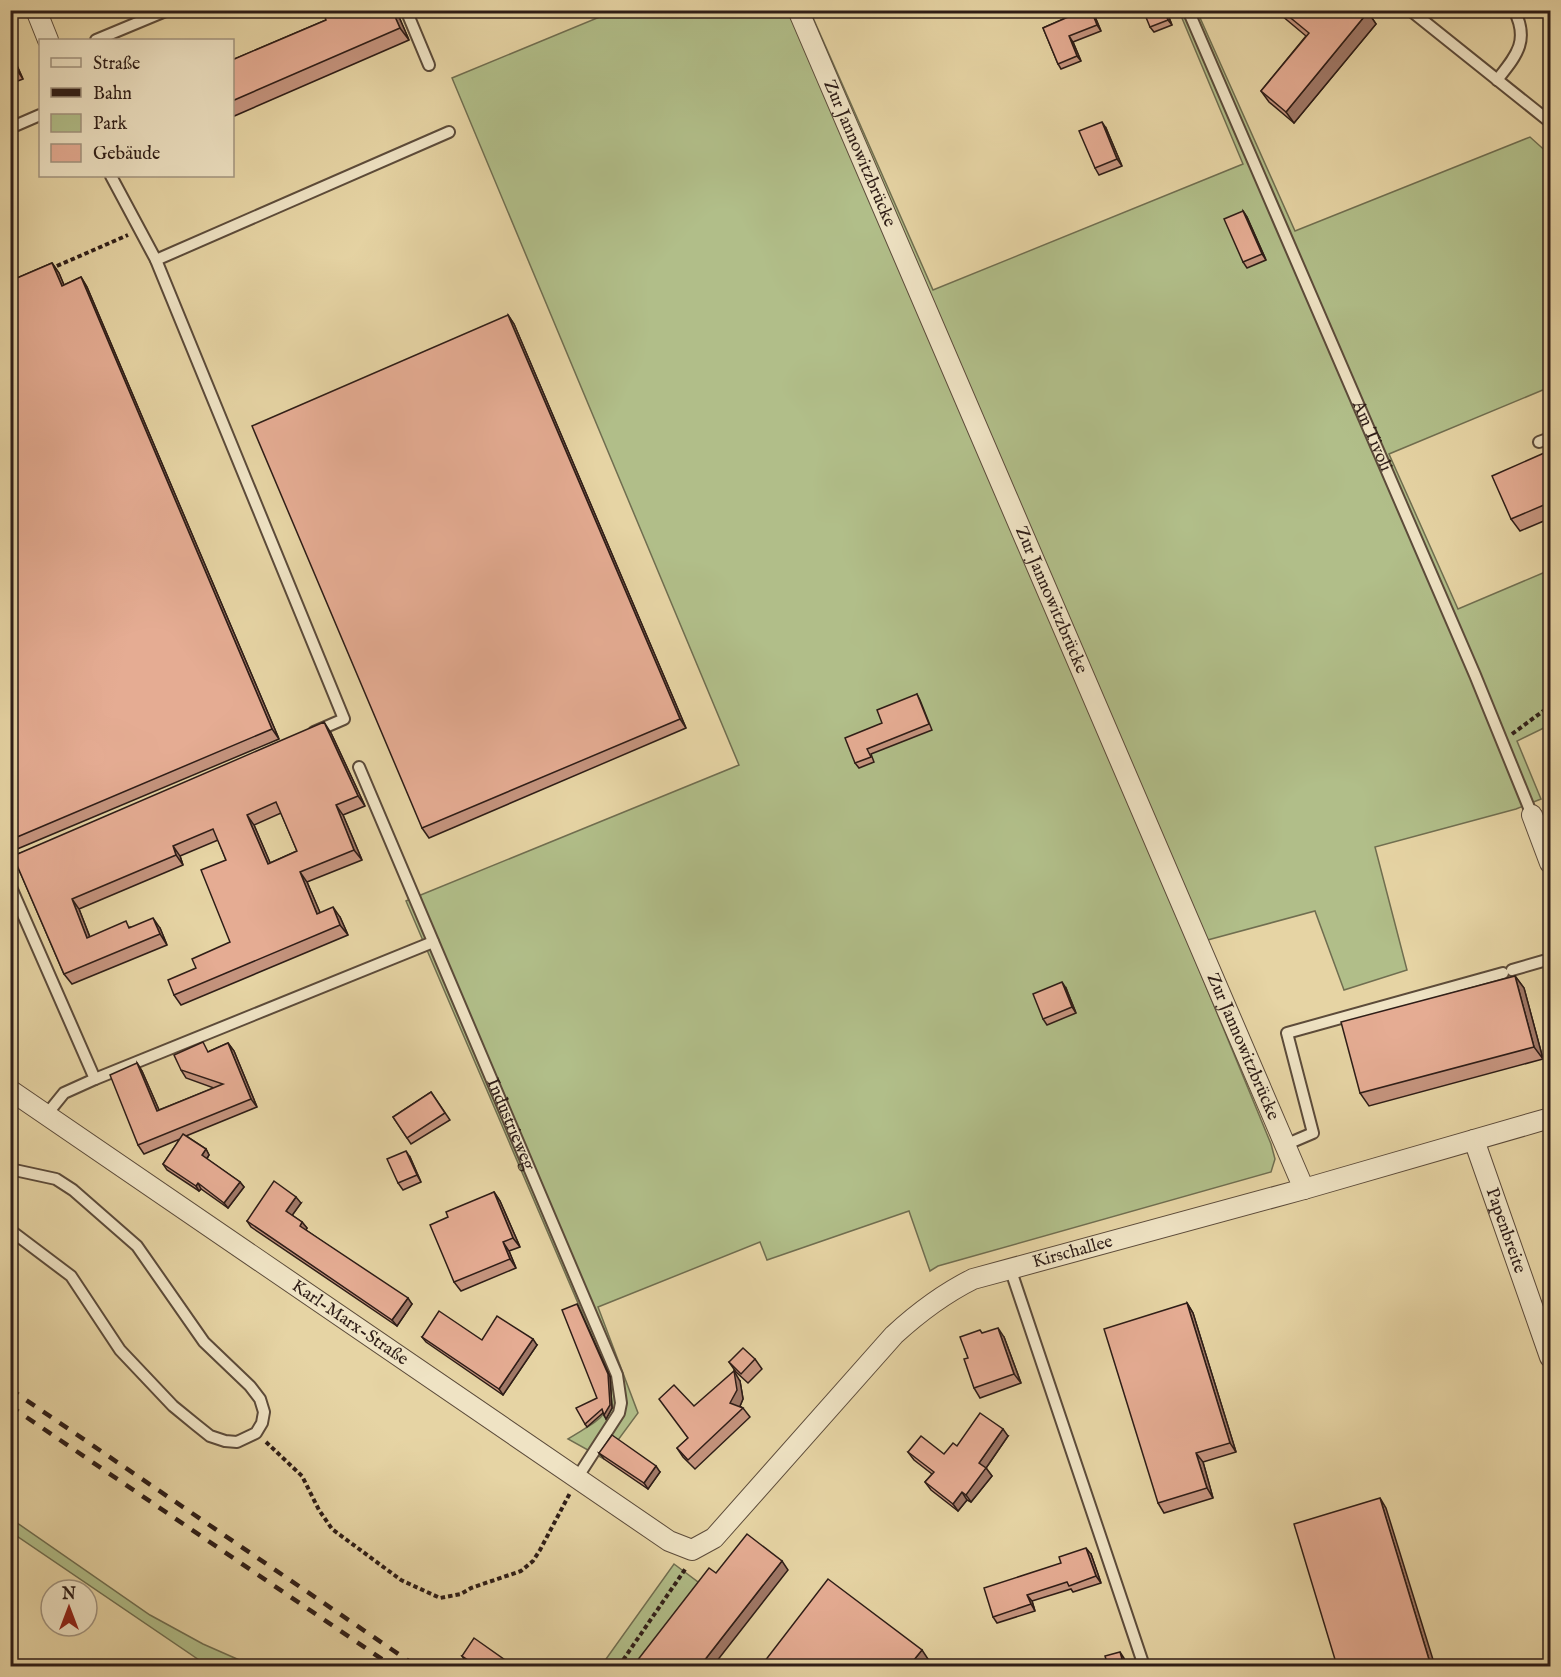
<svg xmlns="http://www.w3.org/2000/svg" width="1561" height="1677" viewBox="0 0 1561 1677" font-family="'IM FELL English',serif">
  <rect width="100%" height="100%" fill="#e6d4a4"/>
  <filter id="stains"><feTurbulence type="fractalNoise" baseFrequency=".00333" numOctaves="4"/><feColorMatrix values="0 0 0 0 .2 0 0 0 0 .09 0 0 0 0 .02 0 0 0 .5 -.17"/></filter>
  <radialGradient id="worn" r=".72"><stop offset=".6" stop-color="#630" stop-opacity="0"/><stop offset="1" stop-color="#630" stop-opacity=".3"/></radialGradient>
  <!-- green -->
  <g fill="#b1be89" stroke="#706e50" stroke-width="1.5">
    <path d="M614,11H810L933,290L1243,164L1179,11H1197L1295,231L1530,137L1550,155V387L1389,454L1458,609L1550,570V725L1517,741L1541,799L1516,809L1375,847L1407,970L1344,990L1315,911L1189,945L1271,1144L1275,1159L1271,1172L938,1266L930,1271L909,1211L767,1260L760,1242L598,1307L638,1413L604,1459L568,1439C599,1419 613,1418 610,1378L406,901L739,765L452,78Z"/>
    <path d="M10,1518L150,1615L203,1644L253,1666H208L11,1532Z"/>
    <path d="M674,1564L702,1585L641,1666H601Z"/>
  </g>
  <g fill="none" stroke-linecap="round" stroke-linejoin="round">
    <defs>
      <g id="lane">
        <path d="M406,10L429,65"/>
        <path id="s1" d="M1188,10L1475,675L1532,815"/>
        <path d="M1410,10L1550,122"/>
        <path d="M96,40L168,10"/>
        <path d="M1497,80C1516,56 1530,41 1514,10"/>
        <path d="M10,128L40,115"/>
        <path d="M111,176L156,260L344,719L314,732"/>
        <path d="M156,260L449,132"/>
        <path d="M1539,442L1550,438"/>
        <path id="s2" d="M359,767L617,1375L621,1403L619,1413L577,1478"/>
        <path d="M10,885L95,1079"/>
        <path d="M1512,970L1550,959"/>
        <path d="M47,1114L64,1093L95,1079L433,942"/>
        <path d="M1285,1145L1313,1133L1287,1033L1503,973"/>
        <path d="M10,1169L56,1179L73,1190L137,1246L204,1342L250,1386L260,1399L264,1412L262,1423L256,1433L237,1442L225,1441L210,1436L195,1424L173,1406L120,1350L71,1276L10,1230"/>
        <path d="M1010,1268L1144,1666"/>
      </g>
      <g id="street">
        <path d="M36,10L48,40"/>
        <path id="s3" d="M798,10L1304,1189"/>
        <path d="M1532,815L1550,863"/>
        <path id="s4" d="M10,1090L669,1541L692,1550L714,1538L894,1335C919,1312 943,1294 973,1279L1304,1189L1550,1118"/>
        <path id="s5" d="M1474,1140L1550,1357"/>
      </g>
    </defs>
    <!-- lane casing -->
    <use href="#lane" stroke="#5c4b3a" stroke-width="14"/>
    <!-- street casing -->
    <use href="#street" stroke="#5c4b3a" stroke-width="22"/>
    <!-- path -->
    <g stroke="#2e1d17" stroke-width="4" stroke-dasharray="4.5 3" stroke-linecap="butt">
      <path d="M50,269L128,235"/>
      <path d="M1512,734L1550,706"/>
      <path d="M266,1442L302,1476L319,1510L332,1529L401,1580L440,1598L461,1594L471,1588L521,1571L533,1561L540,1550L570,1493"/>
      <path d="M619,1666L686,1568"/>
    </g>
    <!-- lane -->
    <use href="#lane" stroke="#efe3c4" stroke-width="10"/>
    <!-- street -->
    <use href="#street" stroke="#efe3c4" stroke-width="20"/>
    <!-- rail -->
    <g stroke="#2e1d17" stroke-width="4.5" stroke-dasharray="10 10" stroke-linecap="butt">
      <path d="M10,1389L416,1666"/>
      <path d="M10,1406L392,1666"/>
    </g>
  </g>
  <!-- wall -->
  <g fill="#c5947e" stroke="#2e1d17" stroke-width="1.5" fill-rule="evenodd">
    <path d="M396,10L409,40L232,117V60L326,20Z"/>
    <path d="M1084,10H1092L1101,31L1073,42L1081,61L1061,69L1058,64L1043,28Z"/>
    <path d="M1166,10L1172,25L1154,32L1150,27Z"/>
    <path d="M1275,10H1366L1376,24L1294,123L1269,102L1261,91L1306,36Z"/>
    <path d="M10,50L23,79L10,84Z"/>
    <path d="M1106,128L1122,166L1099,175L1095,168Z"/>
    <path d="M1243,211L1247,217L1266,260L1247,268L1243,262Z"/>
    <path d="M52,263L59,273L64,285L81,277L87,287L279,739L10,852V281Z"/>
    <path d="M508,315L514,324L686,728L429,838L422,828Z"/>
    <path d="M1551,450V518L1520,531L1511,519Z"/>
    <path d="M917,694L920,700L932,730L871,754L874,762L859,768L855,763L882,723Z"/>
    <path d="M331,733L365,806L343,815L362,860L307,882L320,913L340,917L348,935L181,1005L174,995L196,968L230,942L226,860L218,840L180,856L183,865L79,909L90,937L130,927L160,928L167,945L72,984L64,974L13,856ZM281,813L297,851L270,863L254,825Z"/>
    <path d="M1515,976L1524,988L1543,1059L1369,1106L1360,1093Z"/>
    <path d="M1066,988L1076,1013L1047,1025L1043,1019Z"/>
    <path d="M228,1043L234,1051L257,1107L186,1136L206,1149L209,1155L207,1159L240,1182L244,1187L228,1208L201,1189L199,1191L167,1170L163,1164L180,1139L144,1154L138,1145L137,1063L142,1071L159,1110L214,1088L186,1078L181,1070L210,1051Z"/>
    <path d="M431,1092L450,1120L411,1144L393,1117Z"/>
    <path d="M410,1157L421,1182L403,1190L398,1183Z"/>
    <path d="M494,1192L500,1201L520,1247L509,1251L516,1268L461,1291L454,1282L448,1217Z"/>
    <path d="M301,1203L292,1215L302,1222L307,1228L306,1230L412,1304L397,1326L251,1227L247,1221Z"/>
    <path d="M1187,1303L1193,1313L1236,1452L1203,1462L1213,1498L1164,1513L1158,1503Z"/>
    <path d="M577,1304L610,1377L612,1408L606,1419L603,1413L587,1427L585,1424L597,1398Z"/>
    <path d="M982,1333L1004,1337L1021,1383L980,1398L974,1388L968,1358Z"/>
    <path d="M422,1337L482,1340L537,1345L503,1395L426,1342Z"/>
    <path d="M755,1359L762,1369L748,1383L736,1372L729,1362Z"/>
    <path d="M740,1381L743,1399L740,1406L743,1408L750,1417L695,1469L683,1457L677,1448L688,1438L694,1406Z"/>
    <path d="M1008,1436L986,1468L992,1476L971,1502L967,1500L958,1511L931,1490L925,1482L932,1474L914,1460L908,1452L944,1454L957,1446Z"/>
    <path d="M599,1453L660,1472L648,1489L604,1459Z"/>
    <path d="M1091,1554L1101,1583L1073,1592L1071,1589L1032,1601L1035,1611L997,1623L993,1617Z"/>
    <path d="M462,1656L509,1666H473L466,1662Z"/>
  </g>
  <!-- shaded-wall -->
  <g fill="#a07867" stroke="#2e1d17" stroke-width="1.5">
    <path d="M392,10H396L409,40L400,28Z"/>
    <path d="M1091,10L1094,14L1101,31L1097,25Z"/>
    <path d="M1164,10H1166L1172,25L1168,20Z"/>
    <path d="M1368,12L1376,24L1294,123L1286,112Z"/>
    <path d="M1069,36L1073,42L1081,61L1077,56Z"/>
    <path d="M10,50L23,79L15,67L10,57Z"/>
    <path d="M1102,122L1106,128L1122,166L1117,159Z"/>
    <path d="M1243,211L1247,217L1266,260L1262,254Z"/>
    <path d="M52,263L59,273L68,295L62,286Z"/>
    <path d="M81,277L87,287L279,739L272,729Z"/>
    <path d="M508,315L514,324L686,728L680,719Z"/>
    <path d="M324,722L331,733L365,806L358,796Z"/>
    <path d="M336,805L343,815L362,860L354,850Z"/>
    <path d="M247,815L254,825L275,874L268,864Z"/>
    <path d="M173,846L180,856L183,865L176,855Z"/>
    <path d="M300,872L307,882L325,924L317,914Z"/>
    <path d="M72,899L79,909L94,948L87,938Z"/>
    <path d="M333,907L340,917L348,935L340,925Z"/>
    <path d="M153,918L160,928L167,945L160,934Z"/>
    <path d="M1515,976L1524,988L1543,1059L1534,1047Z"/>
    <path d="M1062,982L1066,988L1076,1013L1072,1007Z"/>
    <path d="M228,1043L234,1051L257,1107L251,1099Z"/>
    <path d="M137,1063L142,1071L163,1119L157,1111Z"/>
    <path d="M206,1149L209,1155L205,1161L202,1155Z"/>
    <path d="M406,1151L410,1157L421,1182L417,1175Z"/>
    <path d="M240,1182L244,1187L228,1208L224,1203Z"/>
    <path d="M198,1183L201,1189L199,1191L196,1186Z"/>
    <path d="M494,1192L500,1201L520,1247L513,1238Z"/>
    <path d="M296,1197L301,1203L291,1217L286,1211Z"/>
    <path d="M302,1222L307,1228L304,1233L300,1226Z"/>
    <path d="M503,1242L509,1251L516,1268L510,1259Z"/>
    <path d="M408,1298L412,1304L397,1326L392,1320Z"/>
    <path d="M1187,1303L1193,1313L1236,1452L1230,1443Z"/>
    <path d="M577,1304L610,1377L612,1408L606,1419L604,1415Z"/>
    <path d="M998,1328L1004,1337L1021,1383L1014,1374Z"/>
    <path d="M533,1339L537,1345L503,1395L499,1389Z"/>
    <path d="M734,1371L740,1381L743,1399L737,1413L730,1403Z"/>
    <path d="M1003,1429L1008,1436L986,1468L992,1476L971,1502L966,1495L979,1463Z"/>
    <path d="M1196,1453L1203,1462L1213,1498L1207,1488Z"/>
    <path d="M656,1466L660,1472L648,1489L644,1483Z"/>
    <path d="M962,1492L967,1500L958,1511L953,1504Z"/>
    <path d="M1380,1498L1386,1508L1435,1666H1431Z"/>
    <path d="M1086,1548L1091,1554L1101,1583L1096,1576Z"/>
    <path d="M782,1561L788,1570L713,1666H700Z"/>
    <path d="M1027,1595L1032,1601L1035,1611L1031,1604Z"/>
    <path d="M922,1650L928,1659L923,1666H909Z"/>
    <path d="M1120,1652L1124,1658L1127,1666H1124Z"/>
    <path d="M505,1660L509,1666H500Z"/>
  </g>
  <!-- building -->
  <g fill="#e5ac93" stroke="#2e1d17" stroke-width="1.5" fill-rule="evenodd">
    <path d="M324,10H392L400,28L232,101V60L326,20L323,11Z"/>
    <path d="M1084,10H1091L1097,25L1069,36L1077,56L1058,64L1043,28Z"/>
    <path d="M1143,10H1164L1168,20L1150,27Z"/>
    <path d="M1281,10H1366L1368,12L1286,112L1261,91L1309,33Z"/>
    <path d="M10,57L15,67L10,68Z"/>
    <path d="M1102,122L1117,159L1095,168L1079,131Z"/>
    <path d="M1243,211L1262,254L1243,262L1224,219Z"/>
    <path d="M52,263L62,286L81,277L272,729L10,840V281Z"/>
    <path d="M508,315L680,719L422,828L252,426Z"/>
    <path d="M1551,450V502L1511,519L1492,476Z"/>
    <path d="M917,694L929,724L867,749L871,757L855,763L845,738L882,723L877,710Z"/>
    <path d="M324,722L358,796L336,805L354,850L300,872L317,914L333,907L340,925L174,995L168,980L196,968L192,959L230,942L201,870L226,860L213,829L173,846L176,855L72,899L87,938L126,921L129,928L153,918L160,934L64,974L13,856ZM276,802L297,851L268,864L247,815Z"/>
    <path d="M1515,976L1534,1047L1360,1093L1341,1022Z"/>
    <path d="M1062,982L1072,1007L1043,1019L1033,994Z"/>
    <path d="M203,1042L208,1052L228,1043L251,1099L138,1145L110,1075L137,1063L157,1111L223,1084L181,1070L174,1055Z"/>
    <path d="M431,1092L445,1113L407,1138L393,1117Z"/>
    <path d="M183,1134L206,1149L202,1155L240,1182L224,1203L198,1183L196,1186L163,1164Z"/>
    <path d="M406,1151L417,1175L398,1183L387,1159Z"/>
    <path d="M274,1181L296,1197L286,1211L302,1222L300,1226L408,1298L392,1320L247,1221Z"/>
    <path d="M494,1192L513,1238L503,1242L510,1259L454,1282L430,1225L448,1217L446,1212Z"/>
    <path d="M1187,1303L1230,1443L1196,1453L1207,1488L1158,1503L1104,1329Z"/>
    <path d="M577,1304L608,1374L610,1405L604,1415L602,1409L585,1424L576,1408L597,1398L562,1310Z"/>
    <path d="M439,1311L482,1340L497,1316L533,1339L499,1389L422,1337Z"/>
    <path d="M998,1328L1014,1374L974,1388L964,1359L968,1358L960,1337L980,1330L982,1333Z"/>
    <path d="M743,1348L755,1359L741,1374L729,1362Z"/>
    <path d="M734,1371L737,1390L730,1403L743,1408L688,1460L677,1448L688,1438L659,1399L674,1385L694,1406Z"/>
    <path d="M980,1413L1003,1429L979,1463L986,1468L966,1495L962,1492L953,1504L925,1482L934,1472L908,1452L921,1436L944,1454L953,1443L957,1446Z"/>
    <path d="M612,1435L656,1466L644,1483L599,1453Z"/>
    <path d="M1380,1498L1431,1666H1337L1294,1524Z"/>
    <path d="M747,1534L782,1561L700,1666H633L709,1568L716,1573Z"/>
    <path d="M1086,1548L1096,1576L1069,1586L1067,1582L1027,1595L1031,1604L993,1617L984,1588L1061,1563L1059,1557Z"/>
    <path d="M828,1579L922,1650L909,1666H761Z"/>
    <path d="M474,1638L505,1660L500,1666H477L462,1656Z"/>
    <path d="M1120,1652L1124,1666H1108L1105,1656Z"/>
  </g>
  <g text-anchor="middle" dominant-baseline="central" stroke-width="5" stroke-linejoin="round" paint-order="stroke">
    <!-- street labels -->
    <g font-size="18" fill="#2e1d17" stroke="#efe3c4">
      <text stroke="none"><textPath href="#s3" startOffset="156">Zur Jannowitzbrücke</textPath></text>
      <text stroke="none"><textPath href="#s1" startOffset="464">Am Tivoli</textPath></text>
      <text stroke="none"><textPath href="#s3" startOffset="642">Zur Jannowitzbrücke</textPath></text>
      <text stroke="none"><textPath href="#s3" startOffset="1128">Zur Jannowitzbrücke</textPath></text>
      <text stroke="none"><textPath href="#s2" startOffset="388">Industrieweg</textPath></text>
      <text stroke="none"><textPath href="#s5" startOffset="96">Papenbreite</textPath></text>
      <text stroke="none"><textPath href="#s4" startOffset="1320">Kirschallee</textPath></text>
      <text stroke="none"><textPath href="#s4" startOffset="412">Karl-Marx-Straße</textPath></text>
    </g>
  </g>
  <!-- margin -->
  <rect width="1561" height="1677" fill="none" stroke="#e6d4a4" stroke-width="36"/>
  <rect x="12" y="12" width="1537" height="1653" fill="none" stroke="#2e1d17" stroke-width="3"/>
  <rect x="18" y="18" width="1525" height="1641" fill="none" stroke="#2e1d17" stroke-width="1.5"/>
  <!-- legend -->
  <rect x="39" y="39" width="195" height="138" fill="#efe3c4" stroke="#a2947f" stroke-width="1.5"/>
  <rect x="51" y="58" width="30" height="9" fill="#efe3c4" stroke="#a2947f" stroke-width="1.5"/>
  <text x="93" y="69" font-size="18" fill="#2e1d17">Straße</text>
  <rect x="51" y="88" width="30" height="9" fill="#2e1d17" stroke="#a2947f" stroke-width="1.5"/>
  <text x="93" y="99" font-size="18" fill="#2e1d17">Bahn</text>
  <rect x="51" y="114" width="30" height="18" fill="#b1be89" stroke="#a2947f" stroke-width="1.5"/>
  <text x="93" y="129" font-size="18" fill="#2e1d17">Park</text>
  <rect x="51" y="144" width="30" height="18" fill="#e5ac93" stroke="#a2947f" stroke-width="1.5"/>
  <text x="93" y="159" font-size="18" fill="#2e1d17">Gebäude</text>
  <!-- north arrow -->
  <g transform="translate(69 1608)"><circle r="28" fill="#efe3c4" stroke="#a2947f" stroke-width="1.5"/>
  <path d="M0-4.5L10 22L0 15L-10 22Z" fill="#8f2418"/>
  <text y="-9" font-size="16" font-weight="bold" text-anchor="middle" fill="#2e1d17">N</text>
  </g>
  <rect width="100%" height="100%" filter="url(#stains)"/>
  <rect width="100%" height="100%" fill="url(#worn)"/>
</svg>
